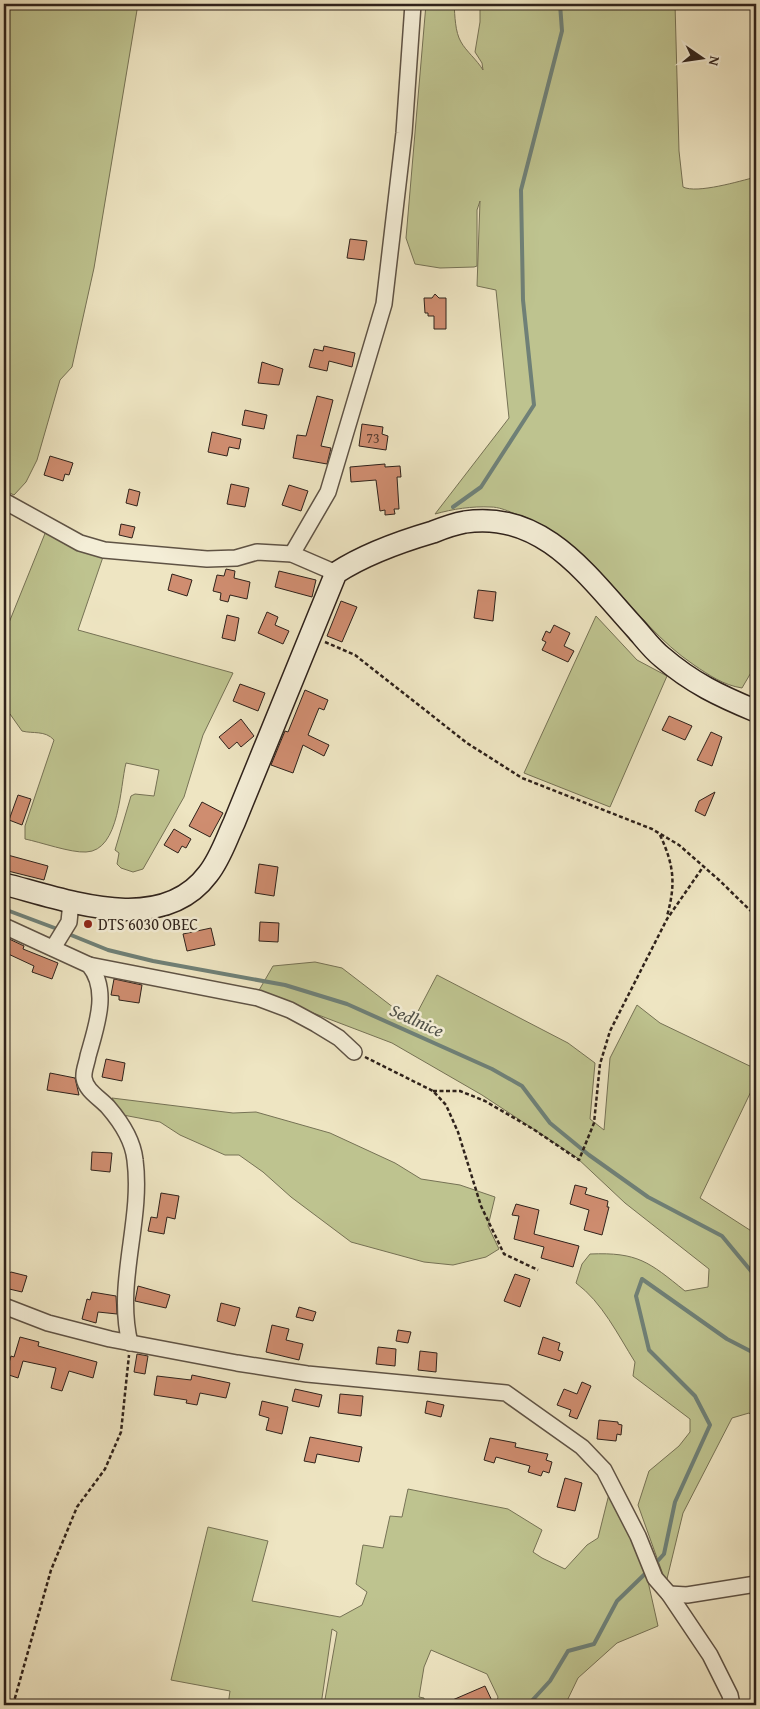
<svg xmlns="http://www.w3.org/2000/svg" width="760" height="1709" viewBox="0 0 760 1709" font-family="'Gentium Book Plus',serif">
  <rect width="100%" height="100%" fill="#eee5c2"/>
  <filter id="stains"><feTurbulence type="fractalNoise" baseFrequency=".004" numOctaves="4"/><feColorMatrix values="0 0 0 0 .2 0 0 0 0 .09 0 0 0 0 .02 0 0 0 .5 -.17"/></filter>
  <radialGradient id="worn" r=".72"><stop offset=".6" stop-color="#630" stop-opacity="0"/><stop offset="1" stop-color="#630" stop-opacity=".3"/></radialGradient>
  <!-- green -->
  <g fill="#bec38f" stroke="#767255">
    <path d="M4,4H138L94,268L72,367L60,380L37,460L26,482L14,495L4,490Z"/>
    <path d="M426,4H454C455,16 455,32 461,42C466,51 477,60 483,70L482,63L475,52L480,22V4H675L679,151L683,187C697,194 740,181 756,177V664L742,688C723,685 709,675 694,665C628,621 593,536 513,513C506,510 498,507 491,507C472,506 453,509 435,514L509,418L496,290L477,286L480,201L477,210V266L474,267L440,268L415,264L406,238Z"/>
    <path d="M46,531L104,554L78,630L233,673L203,735L184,797L143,869L133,872L121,868L117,864L119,853L115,850L131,796L135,794L154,796L159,770L126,763C120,786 120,851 86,852C71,853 40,842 25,839V826L54,740C45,730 33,734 22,731L10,714L4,741V635Z"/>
    <path d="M596,616L637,660L667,676L610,807L524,773Z"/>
    <path d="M315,962L342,968L398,1011L415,1017L437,975L568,1043L595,1063L590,1119L604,1130L610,1058L637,1005L660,1023L756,1069V1081L700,1198L756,1234V1419L749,1413L732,1418L683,1513L666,1583L638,1505L649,1471L679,1446L690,1432V1419L633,1376L635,1362C618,1335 602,1302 576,1283L582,1264L590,1254C638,1252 649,1262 685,1291L708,1287L709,1269L625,1203L576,1157L482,1095L392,1043L258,992L273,966Z"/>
    <path d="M112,1098L233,1113L256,1112L330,1133L395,1163L421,1179L460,1185L495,1197L488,1226L499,1249L486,1257L453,1265L424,1262L351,1242L291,1197L263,1172L239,1155H225L180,1135L160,1122L123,1115Z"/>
    <path d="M408,1489L508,1509L542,1530L533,1552L542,1558L565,1569L587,1545L598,1538L610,1490L647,1577L658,1626L617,1643L578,1678L565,1705H496L498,1697L487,1674L431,1650L424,1667L419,1697L424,1698L425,1705H324L337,1632L332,1629L321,1705H228L230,1691L171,1680L208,1527L268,1541L252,1601L340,1617L362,1605L367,1592L356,1584L363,1545L383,1548L390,1516L402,1517Z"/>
  </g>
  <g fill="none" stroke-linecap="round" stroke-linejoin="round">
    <!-- stream -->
    <g stroke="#6f8077" stroke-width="4">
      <path d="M453,507L481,487L534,405L523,300L521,190L562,31L560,4"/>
      <path d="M4,909L60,930"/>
      <path d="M66,933L108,950L153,961L285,985L347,1004L492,1069L522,1086L550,1123L589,1155L648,1197L722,1236L756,1277"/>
      <path d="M654,1565L664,1554L675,1502L710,1425L695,1396L649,1350L636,1296L642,1279L727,1339L756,1354"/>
      <path d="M528,1705L550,1681L568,1651L594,1644L617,1601L649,1570"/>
    </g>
  </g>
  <!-- building -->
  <g fill="#cf8d70" stroke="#2f221b">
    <path d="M350,239L367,241L364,260L347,258Z"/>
    <path d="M435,294L439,298H446V329H434V316H428V313H425L424,298H432Z"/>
    <path d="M324,346L355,353L352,367L329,361L327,371L309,367L314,349L323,351Z"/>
    <path d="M262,362L283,369L279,385L258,383Z"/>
    <path d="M317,396L333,400L321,446L331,448L327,464L293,458L297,435L306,436Z"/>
    <path d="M245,410L267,415L264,429L242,425Z"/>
    <path d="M362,424L383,427L382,434L388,436L386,450L359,446Z"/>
    <path d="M212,432L241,439L239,449L229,447L227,456L208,452Z"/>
    <path d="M50,456L73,463L69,475L65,474L63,481L44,475Z"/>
    <path d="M385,464V467L400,466L401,477H397L399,509H394L395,514L385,515V510L380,511L376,480L351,482L350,467Z"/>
    <path d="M231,484L249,488L245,507L227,504Z"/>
    <path d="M289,485L308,491L301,511L282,505Z"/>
    <path d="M129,489L140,492L137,506L126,503Z"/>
    <path d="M121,524L135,527L132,538L119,535Z"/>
    <path d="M226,569L235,571L234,578L250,582L247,599L230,595L228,602L220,600L221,593L213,591L217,575L224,576Z"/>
    <path d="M279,571L316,580L312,597L275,587Z"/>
    <path d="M172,574L192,580L187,596L168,590Z"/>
    <path d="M478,590L496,592L493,621L474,618Z"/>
    <path d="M341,601L357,607L342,642L327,636Z"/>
    <path d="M267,612L278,617L275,625L289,631L283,644L258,633Z"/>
    <path d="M227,615L239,618L235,641L222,638Z"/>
    <path d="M554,625L570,633L564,646L574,651L568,662L542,650L546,642L542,640L546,631L550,633Z"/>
    <path d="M240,684L265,693L258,711L233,701Z"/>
    <path d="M305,690L328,700L324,710L319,708L308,735L329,745L324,756L303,745L293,773L271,765L285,731L288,732Z"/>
    <path d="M669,716L692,726L685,740L662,730Z"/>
    <path d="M241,719L254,736L241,747L237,742L229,749L219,737Z"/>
    <path d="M711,732L722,737L712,766L697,760Z"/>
    <path d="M715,792L705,816L695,811L699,801Z"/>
    <path d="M18,795L31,799L22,825L9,820Z"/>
    <path d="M202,802L223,813L210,837L189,826Z"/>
    <path d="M174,829L191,839L186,848L182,846L178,853L164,845Z"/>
    <path d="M4,854L48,866L44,880L4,870Z"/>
    <path d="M259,864L278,867L274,896L255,893Z"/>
    <path d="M260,922L279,923L278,942L259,941Z"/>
    <path d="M211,928L215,945L187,951L183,934Z"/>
    <path d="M7,938L24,946L23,949L58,963L52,979L32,972L34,966L4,952Z"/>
    <path d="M114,979L142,985L139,1003L119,1000V996L111,995Z"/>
    <path d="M106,1059L125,1063L122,1081L102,1077Z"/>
    <path d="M50,1073L75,1078L79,1095L47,1090Z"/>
    <path d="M92,1152L112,1153L110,1172L91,1170Z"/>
    <path d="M575,1185L587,1188L585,1194L608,1201L607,1207H609L602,1235L584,1230L589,1210L570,1204Z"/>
    <path d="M161,1193L179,1196L175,1219L167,1217L164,1234L148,1231L151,1217L157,1218Z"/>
    <path d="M516,1204L539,1210L534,1234L579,1246L573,1267L541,1258L544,1247L514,1239L519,1216L512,1215Z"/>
    <path d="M11,1272L27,1276L22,1292L5,1288L7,1280L5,1276Z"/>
    <path d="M515,1274L530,1279L520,1307L504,1301Z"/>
    <path d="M138,1286L170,1295L166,1308L135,1301Z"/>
    <path d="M92,1292L116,1296L117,1314L98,1312L96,1323L82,1319L87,1299L90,1300Z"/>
    <path d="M221,1303L240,1308L235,1326L217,1321Z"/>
    <path d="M299,1307L316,1312L313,1321L296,1317Z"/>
    <path d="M272,1325L289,1329L286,1340L303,1344L299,1360L266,1352Z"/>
    <path d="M398,1330L411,1332L408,1343L396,1341Z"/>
    <path d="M20,1337L39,1342L38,1346L97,1362L93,1378L69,1371L62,1391L51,1388L56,1368L23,1361L18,1378L6,1374L11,1356L14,1357Z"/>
    <path d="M543,1337L560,1343L558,1350L563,1352L560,1361L538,1354Z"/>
    <path d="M378,1347L396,1349L395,1366L376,1364Z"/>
    <path d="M420,1351L437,1353L436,1372L418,1370Z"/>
    <path d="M137,1354L148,1356L145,1374L134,1372Z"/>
    <path d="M192,1375L230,1383L226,1398L200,1393L197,1405L186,1403L187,1400L154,1395L157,1376L191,1380Z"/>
    <path d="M582,1382L591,1386L577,1419L569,1416L571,1410L557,1405L564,1389L577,1394Z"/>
    <path d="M295,1389L322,1395L319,1407L292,1401Z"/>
    <path d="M340,1394L363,1396L361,1416L338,1413Z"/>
    <path d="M262,1401L288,1407L282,1434L266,1430L269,1418L259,1415Z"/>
    <path d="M427,1401L444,1405L441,1417L425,1413Z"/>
    <path d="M599,1420L618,1422V1424L622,1425L621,1435L617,1434L616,1441L597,1439Z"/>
    <path d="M310,1437L362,1447L359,1462L317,1454L315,1463L304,1461Z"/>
    <path d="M490,1438L516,1443L515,1447L548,1454L546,1460L552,1462L549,1473L543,1471L541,1476L528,1472L530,1466L496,1457L494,1463L484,1460Z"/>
    <path d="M565,1478L582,1483L575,1511L557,1507Z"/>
    <path d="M485,1686L493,1703L487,1705H441Z"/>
  </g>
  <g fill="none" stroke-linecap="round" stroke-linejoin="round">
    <defs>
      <g id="street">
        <path d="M4,501L80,543L104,550L207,559L236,558L257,552L292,554L336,573"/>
        <path d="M292,554L328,492L384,304L404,133L413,4"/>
        <path d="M4,926L89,965C110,990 96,1027 88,1056C87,1063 83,1071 84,1078C86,1091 100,1098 108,1107C121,1122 133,1141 135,1160C143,1221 115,1283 130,1343"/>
        <path d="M53,948L69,922L71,902"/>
        <path d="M89,965L258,998L290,1010L316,1024L339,1038L354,1052"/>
        <path d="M4,1306L48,1323L110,1339L237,1363L307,1374L506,1393L582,1447L604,1470L638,1536L655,1578L669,1594L710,1655L730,1695L732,1705"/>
        <path d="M669,1594L687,1595L756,1584"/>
      </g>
      <path id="secondary" d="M4,884C66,900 161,937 208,874C220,859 226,840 234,823L336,573C365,554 399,542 433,532C443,528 454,524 465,522C544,510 589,578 636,629C644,638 652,649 662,657C692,683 720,696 756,711"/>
    </defs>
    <!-- street casing -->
    <use href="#street" stroke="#5f5345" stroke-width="18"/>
    <!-- secondary casing -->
    <use href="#secondary" stroke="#2f221b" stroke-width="24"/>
    <!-- path -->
    <g stroke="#2f221b" stroke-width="2.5" stroke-dasharray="4 2.5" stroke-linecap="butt">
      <path d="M325,642L355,655L467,743L522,778L652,829L679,845L719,880L756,916"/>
      <path d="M660,835C674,865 676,884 667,916"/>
      <path d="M365,1057L433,1091L446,1105L458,1132L481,1206L504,1254L538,1270"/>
      <path d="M433,1091H460L485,1101L533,1129L579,1160L594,1123L600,1064L610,1031L667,919L703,867"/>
      <path d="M13,1705L51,1570L77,1507L105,1469L121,1432L129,1355"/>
    </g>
    <!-- street -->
    <use href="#street" stroke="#f4eed7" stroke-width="15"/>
    <!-- secondary -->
    <use href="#secondary" stroke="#f4eed7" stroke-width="21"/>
  </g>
  <!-- markers -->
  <circle fill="#8f2418" stroke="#f4eed7" stroke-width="2" cx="88" cy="924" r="5"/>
  <g text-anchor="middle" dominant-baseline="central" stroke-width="5" stroke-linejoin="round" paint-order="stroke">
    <!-- number labels -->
    <g font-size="14" fill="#573d30">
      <text x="373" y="438">73</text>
    </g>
    <!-- poi labels -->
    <g font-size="16" fill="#2f221b" stroke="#f4eed7" text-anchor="start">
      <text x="98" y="924">DTS 6030 OBEC</text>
    </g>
    <!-- water labels -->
    <g font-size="18" font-style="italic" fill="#4f5149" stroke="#f4eed7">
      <text transform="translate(417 1020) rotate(24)">Sedlnice</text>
    </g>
  </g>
  <!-- margin -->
  <rect width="760" height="1709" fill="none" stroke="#eee5c2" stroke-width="20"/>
  <rect x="5" y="5" width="750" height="1699" fill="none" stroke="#2f221b" stroke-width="2.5"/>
  <rect x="10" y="10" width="740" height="1689" fill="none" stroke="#2f221b"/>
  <!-- north arrow -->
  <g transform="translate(702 58) rotate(103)" stroke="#f4eed7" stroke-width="4" paint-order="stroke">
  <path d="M0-4L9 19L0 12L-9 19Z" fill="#2f221b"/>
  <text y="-8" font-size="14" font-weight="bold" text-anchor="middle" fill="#2f221b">N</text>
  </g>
  <rect width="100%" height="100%" filter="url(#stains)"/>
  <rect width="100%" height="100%" fill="url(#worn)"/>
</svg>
